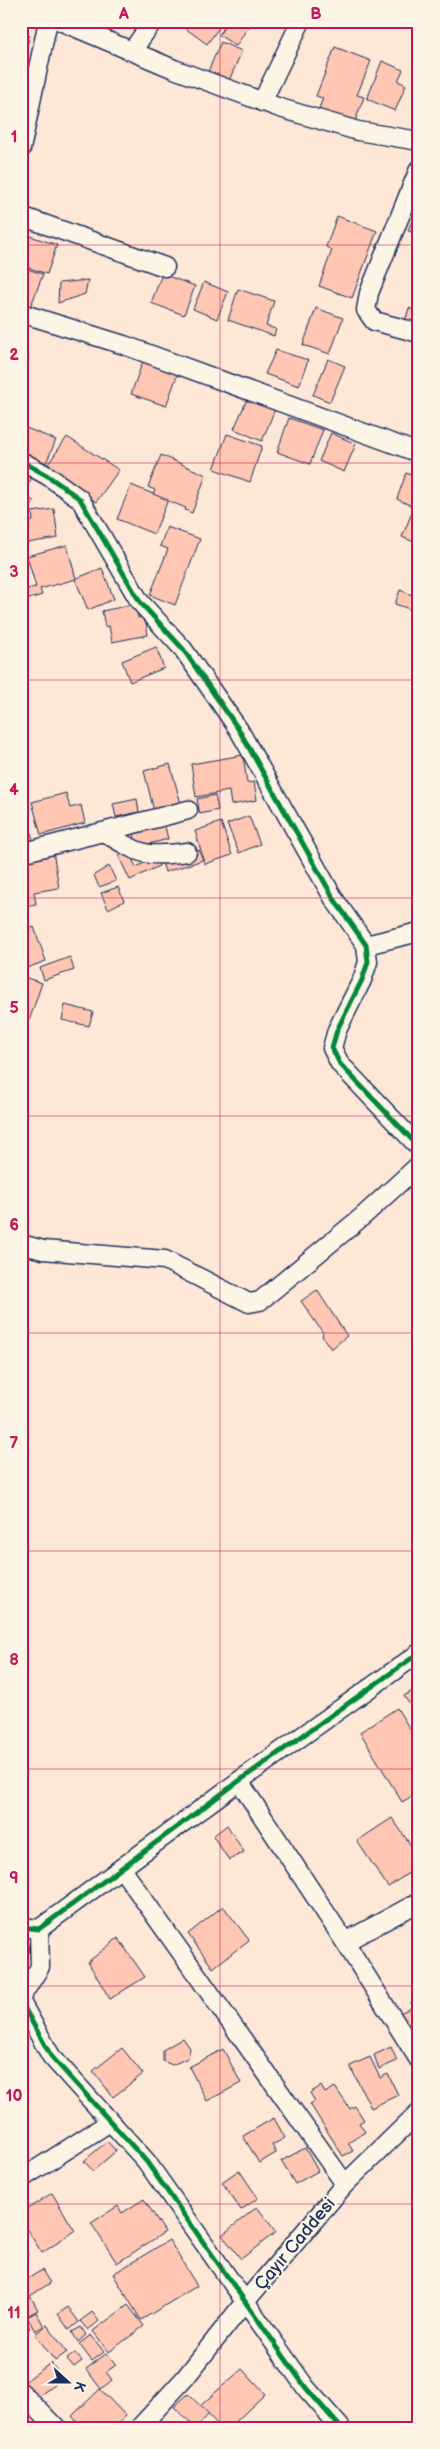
<svg xmlns="http://www.w3.org/2000/svg" width="440" height="2449" viewBox="0 0 440 2449" font-family="'Balsamiq Sans',sans-serif">
  <rect width="100%" height="100%" fill="#fde7d6"/>
  <filter id="ink" filterUnits="userSpaceOnUse"><feTurbulence type="fractalNoise" baseFrequency=".02" numOctaves="2"/><feDisplacementMap in="SourceGraphic" scale="10" xChannelSelector="R" yChannelSelector="G"/><feConvolveMatrix kernelMatrix="1 2 1 2 8 2 1 2 1" color-interpolation-filters="sRGB"/></filter>
  <g filter="url(#ink)">
    <!-- building -->
    <g fill="#fec6b3" stroke="#1b2f5e">
      <path d="M180,21H224L207,44L178,23Z"/>
      <path d="M228,21H252L236,46L219,35Z"/>
      <path d="M21,33L30,36L23,57L21,56Z"/>
      <path d="M221,42L242,51L227,85L206,76Z"/>
      <path d="M335,47L371,61L357,95L364,97L354,124L318,111L323,98L316,96Z"/>
      <path d="M382,61L403,70L398,81L406,85L395,111L367,99Z"/>
      <path d="M419,201V234L408,231Z"/>
      <path d="M337,216L377,231L352,298L319,286L332,250L326,247Z"/>
      <path d="M21,233L57,245L47,274L21,265Z"/>
      <path d="M21,267L43,274L29,311L21,308Z"/>
      <path d="M162,274L195,286L184,315L151,303Z"/>
      <path d="M88,280L85,294L58,303L59,283Z"/>
      <path d="M204,282L228,292L217,319L193,309Z"/>
      <path d="M238,289L274,301L266,326L276,329L274,336L228,320Z"/>
      <path d="M316,308L343,318L330,354L303,345Z"/>
      <path d="M409,308L419,312L416,329L404,325Z"/>
      <path d="M276,350L308,360L299,386L265,374Z"/>
      <path d="M21,356L28,359L21,380Z"/>
      <path d="M328,359L345,366L330,402L313,395Z"/>
      <path d="M143,361L178,373L166,406L131,394Z"/>
      <path d="M248,397L275,409L262,441L234,429Z"/>
      <path d="M289,418L323,430L310,464L277,452Z"/>
      <path d="M21,426L56,440L46,463L21,452Z"/>
      <path d="M331,433L356,444L344,472L319,461Z"/>
      <path d="M227,434L262,446L250,482L214,469Z"/>
      <path d="M67,437L119,470L96,502L46,467Z"/>
      <path d="M161,455L206,475L192,513L185,510L186,508L153,495L155,490L148,487Z"/>
      <path d="M21,467L34,474L22,495L34,501L27,515L21,512Z"/>
      <path d="M406,473L419,478L418,509L397,499Z"/>
      <path d="M131,485L168,500L154,534L117,519Z"/>
      <path d="M415,505L419,507V544L402,537Z"/>
      <path d="M54,509L58,538L27,543L24,522L33,521L32,512Z"/>
      <path d="M167,527L200,539L175,605L150,595L168,549L160,546Z"/>
      <path d="M67,545L76,579L40,589L42,595L26,600L23,590L36,587L27,556Z"/>
      <path d="M102,568L114,599L88,610L75,579Z"/>
      <path d="M400,590L419,598L415,611L395,604Z"/>
      <path d="M136,604L138,618L145,616L148,635L112,642L109,626L105,627L102,611Z"/>
      <path d="M156,647L164,668L130,682L122,661Z"/>
      <path d="M243,755L247,783L254,782L257,800L231,805L229,791L196,797L191,764Z"/>
      <path d="M170,764L181,804L154,811L144,771Z"/>
      <path d="M66,793L70,808L81,805L85,823L41,835L32,802Z"/>
      <path d="M215,795L218,810L200,814L197,799Z"/>
      <path d="M137,799L139,812L116,817L113,804Z"/>
      <path d="M26,807L33,841L21,845V808Z"/>
      <path d="M162,814L168,839L137,847L131,822Z"/>
      <path d="M249,816L260,844L239,853L227,824Z"/>
      <path d="M221,822L232,855L205,864L195,831Z"/>
      <path d="M199,850L203,860L165,872L162,862Z"/>
      <path d="M53,851L59,888L34,892L36,904L21,907V857Z"/>
      <path d="M128,851L136,867L155,858L159,866L130,880L118,855Z"/>
      <path d="M109,866L116,881L99,887L94,875Z"/>
      <path d="M118,887L124,901L108,909L101,893Z"/>
      <path d="M34,927L46,961L21,970V931Z"/>
      <path d="M70,957L74,970L44,980L40,968Z"/>
      <path d="M21,976L42,983L30,1018L21,1015Z"/>
      <path d="M65,1005L93,1012L89,1026L62,1020Z"/>
      <path d="M317,1290L347,1336L331,1349L322,1336L323,1333L301,1301Z"/>
      <path d="M419,1687V1718L404,1696Z"/>
      <path d="M397,1708L419,1744V1792L402,1802L360,1732Z"/>
      <path d="M392,1818L419,1857V1866L388,1887L357,1841Z"/>
      <path d="M227,1825L244,1852L229,1860L213,1836Z"/>
      <path d="M223,1906L249,1940L213,1968L188,1934Z"/>
      <path d="M118,1938L145,1977L110,1999L88,1962Z"/>
      <path d="M419,1997V2018L410,2003Z"/>
      <path d="M411,2008L419,2026V2032L409,2038L397,2014Z"/>
      <path d="M183,2038L190,2048L188,2058L172,2065L163,2061V2050Z"/>
      <path d="M391,2047L397,2061L379,2069L374,2055Z"/>
      <path d="M122,2048L143,2074L113,2097L93,2071Z"/>
      <path d="M223,2049L241,2083L207,2101L189,2067Z"/>
      <path d="M370,2057L380,2078L388,2074L398,2095L371,2108L350,2066Z"/>
      <path d="M321,2086L325,2093L335,2087L350,2109L355,2106L364,2120L359,2123L365,2132L348,2143L353,2151L343,2156L310,2104L315,2101L310,2093Z"/>
      <path d="M274,2118L285,2138L272,2145L276,2153L259,2163L243,2136Z"/>
      <path d="M107,2141L116,2151L93,2171L84,2161Z"/>
      <path d="M305,2148L318,2171L295,2184L281,2161Z"/>
      <path d="M239,2170L258,2198L241,2210L222,2182Z"/>
      <path d="M52,2193L75,2231L42,2253L21,2220V2213Z"/>
      <path d="M144,2199L165,2232L117,2263L91,2223L118,2206L122,2213Z"/>
      <path d="M257,2207L276,2232L241,2259L222,2235Z"/>
      <path d="M169,2240L197,2286L141,2320L113,2274Z"/>
      <path d="M21,2246L28,2255L21,2260Z"/>
      <path d="M42,2270L50,2283L27,2298L21,2289V2283Z"/>
      <path d="M31,2297L38,2310L25,2317L21,2302Z"/>
      <path d="M128,2305L144,2326L109,2352L93,2331Z"/>
      <path d="M68,2307L79,2322L69,2330L58,2314Z"/>
      <path d="M36,2312L44,2326L35,2331L27,2317Z"/>
      <path d="M92,2312L99,2321L88,2330L80,2321Z"/>
      <path d="M21,2314L30,2328L21,2333Z"/>
      <path d="M47,2325L67,2352L55,2361L35,2334Z"/>
      <path d="M81,2327L86,2335L78,2342L72,2332Z"/>
      <path d="M91,2335L104,2352L92,2361L79,2344Z"/>
      <path d="M75,2353L82,2361L74,2367L67,2359Z"/>
      <path d="M107,2353L116,2365L106,2372L112,2380L101,2389L86,2369Z"/>
      <path d="M51,2363L63,2378L36,2398L24,2382Z"/>
      <path d="M242,2369L265,2394L229,2428H221L200,2406Z"/>
      <path d="M100,2389L126,2416L113,2428H82L72,2416Z"/>
      <path d="M188,2394L209,2414L196,2428L174,2407Z"/>
    </g>
    <g fill="none" stroke-linecap="round" stroke-linejoin="round">
      <defs>
        <g id="street">
          <path d="M60,21L174,69L280,108L358,131L419,141"/>
          <path d="M132,51L153,21"/>
          <path d="M262,102L301,21"/>
          <path d="M21,149L48,21"/>
          <path d="M419,169L369,293L366,310L374,321L419,333"/>
          <path d="M21,216L165,267"/>
          <path d="M21,313L124,345L419,453"/>
          <path d="M21,461L48,476L80,499L140,602L183,649L239,730L334,899L366,945L368,962L362,980L337,1030L332,1048L340,1064L419,1147"/>
          <path d="M105,833C140,854 145,858 187,852"/>
          <path d="M21,853L188,810"/>
          <path d="M366,945L419,932"/>
          <path d="M21,1244L43,1250L165,1260L249,1303L260,1301L363,1216L419,1165"/>
          <path d="M239,1781L345,1942L419,2060"/>
          <path d="M122,1869L345,2184"/>
          <path d="M21,1927L39,1929L239,1781L419,1653"/>
          <path d="M345,1942L419,1902"/>
          <path d="M21,1997L40,1967L39,1929"/>
          <path d="M21,2002L51,2056L146,2161L306,2388L341,2428"/>
          <path d="M21,2179L110,2122"/>
          <path d="M21,2392L56,2428"/>
          <path d="M139,2428L185,2378L244,2303L345,2184L419,2112"/>
        </g>
      </defs>
      <!-- street casing -->
      <use href="#street" stroke="#1b2f5e" stroke-width="21"/>
      <!-- street -->
      <use href="#street" stroke="#fcf5e5" stroke-width="18"/>
      <defs>
        <g id="cycleway">
          <path d="M21,461L48,476L80,499L140,602L183,649L239,730L334,899L366,945L368,962L362,980L337,1030L332,1048L340,1064L419,1147"/>
          <path d="M21,1927L39,1929L239,1781L419,1653"/>
          <path d="M21,2002L51,2056L146,2161L306,2388L341,2428"/>
        </g>
      </defs>
      <!-- cycleway casing -->
      <use href="#cycleway" stroke="#fcf5e5" stroke-width="8"/>
      <!-- cycleway -->
      <use href="#cycleway" stroke="#00873e" stroke-width="5"/>
    </g>
  </g>
  <!-- grid -->
  <path fill="none" stroke="#c2185b" stroke-width="1" stroke-opacity="0.55" d="M220,21V2428M21,245H419M21,463H419M21,680H419M21,898H419M21,1116H419M21,1333H419M21,1551H419M21,1769H419M21,1986H419M21,2204H419"/>
  <g text-anchor="middle" dominant-baseline="central" stroke-width="4" stroke-linejoin="round" paint-order="stroke">
    <!-- street labels -->
    <g font-size="18" fill="#1b2f5e" stroke="#fcf5e5">
      <text transform="translate(295 2244) rotate(-50)">Çayır Caddesi</text>
    </g>
  </g>
  <!-- margin -->
  <rect width="440" height="2449" fill="none" stroke="#fcf5e5" stroke-width="55"/>
  <!-- north arrow -->
  <g transform="translate(68 2382) rotate(111)" stroke="#fcf5e5" stroke-width="4" paint-order="stroke">
  <path d="M0-4L9 19L0 12L-9 19Z" fill="#1b2f5e"/>
  <text y="-8" font-size="14" font-weight="bold" text-anchor="middle" fill="#1b2f5e">K</text>
  </g>
  <rect x="28" y="28" width="384" height="2394" fill="none" stroke="#c2185b" stroke-width="2"/>
  <g font-size="16" text-anchor="middle" font-weight="bold" fill="#c2185b">
    <text x="124" y="19">A</text>
    <text x="316" y="19">B</text>
    <text x="14" y="142">1</text>
    <text x="14" y="360">2</text>
    <text x="14" y="577">3</text>
    <text x="14" y="795">4</text>
    <text x="14" y="1013">5</text>
    <text x="14" y="1230">6</text>
    <text x="14" y="1448">7</text>
    <text x="14" y="1665">8</text>
    <text x="14" y="1883">9</text>
    <text x="14" y="2101">10</text>
    <text x="14" y="2318">11</text>
  </g>
</svg>
